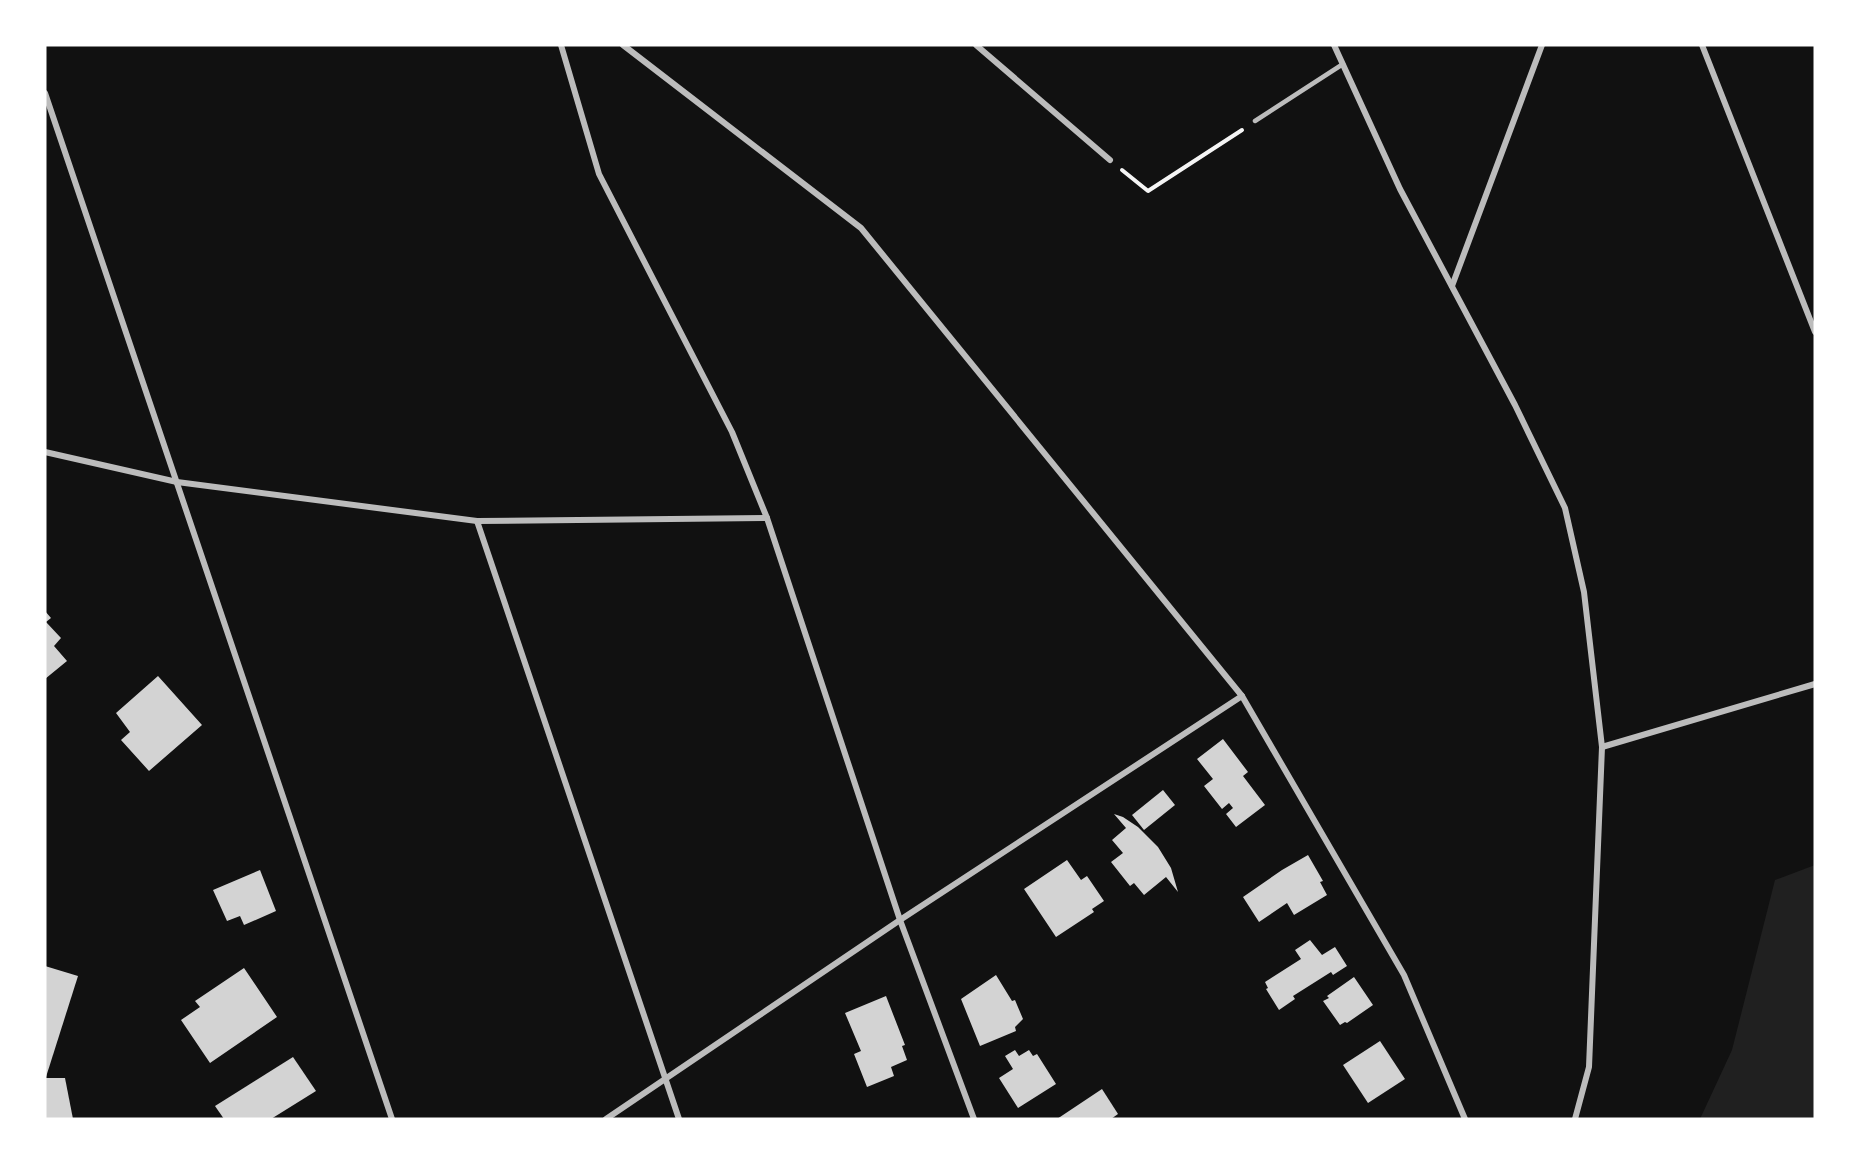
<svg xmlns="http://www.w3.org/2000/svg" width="1860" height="1164" viewBox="0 0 1860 1164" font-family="Manrope,sans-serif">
  <rect width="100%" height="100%" fill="#111"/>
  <!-- green -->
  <path fill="#202020" d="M1815,865V1119H1700L1732,1050L1775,880Z"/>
  <!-- building -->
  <g fill="#d3d3d3">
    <path d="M45,611L51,618L46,622L61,638L54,646L67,661L45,679Z"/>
    <path d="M158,676L202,725L149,771L121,740L130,732L116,713Z"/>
    <path d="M1223,739L1248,772L1243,776L1265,805L1236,827L1226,814L1233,808L1229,803L1222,809L1204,786L1213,779L1197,759Z"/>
    <path d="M1163,790L1175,805L1144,830L1132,815Z"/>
    <path d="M1114,814L1123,817L1138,827L1158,847L1171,868L1178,892L1166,877L1144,895L1134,883L1130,886L1111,862L1123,853L1112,840L1126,828Z"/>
    <path d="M1308,855L1323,881L1320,882L1327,895L1294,915L1287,903L1259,922L1243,897L1282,870Z"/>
    <path d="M1067,860L1081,880L1087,876L1104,901L1092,909L1094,912L1056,937L1024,889Z"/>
    <path d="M260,870L276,911L244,925L240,916L227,921L213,890Z"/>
    <path d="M1310,940L1322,955L1335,947L1347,966L1333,975L1331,972L1293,996L1295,999L1279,1010L1266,989L1268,988L1265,982L1301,959L1295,950Z"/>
    <path d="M45,966L78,976L46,1077H45Z"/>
    <path d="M244,968L277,1017L210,1063L181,1020L200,1007L195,1001Z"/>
    <path d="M996,975L1012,1001L1015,1000L1023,1019L1015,1027L1016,1031L980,1046L961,999Z"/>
    <path d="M1354,977L1373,1005L1347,1023L1345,1022L1340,1025L1323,1001L1329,998L1327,996Z"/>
    <path d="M886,996L905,1045L902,1046L907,1060L891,1067L894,1076L867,1087L854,1054L861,1051L845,1013Z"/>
    <path d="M1380,1041L1405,1079L1368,1103L1343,1065Z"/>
    <path d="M1015,1050L1019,1056L1029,1050L1033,1056L1037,1054L1056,1084L1018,1108L999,1078L1013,1069L1005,1056Z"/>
    <path d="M293,1057L316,1091L271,1119H224L215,1106Z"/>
    <path d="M45,1078H65L73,1119H45Z"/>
    <path d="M1102,1089L1118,1114L1111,1119H1057Z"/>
  </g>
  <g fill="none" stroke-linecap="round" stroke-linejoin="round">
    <!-- path -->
    <path stroke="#f5f5f5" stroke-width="4" d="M1122,170L1148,191L1242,130"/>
    <!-- service -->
    <path stroke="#bcbcbc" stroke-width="4.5" d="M1255,121L1343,64"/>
    <!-- minor -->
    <g stroke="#bcbcbc" stroke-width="6">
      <path d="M561,45L599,174L732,432L767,518L900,920L974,1119"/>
      <path d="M623,45L861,228L1242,696L1404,975L1465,1119"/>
      <path d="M976,45L1110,160"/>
      <path d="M1334,45L1400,189L1515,405L1565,508L1584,592L1602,747L1589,1067L1575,1119"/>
      <path d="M1702,45L1815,332"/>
      <path d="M45,93L392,1119"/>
      <path d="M1452,286L1542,45"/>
      <path d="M45,452L177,482L477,521L767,518"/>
      <path d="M477,521L679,1119"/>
      <path d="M1602,747L1815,684"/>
      <path d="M606,1119L900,920L1242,696"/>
    </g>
  </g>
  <!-- border -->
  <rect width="1860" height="1164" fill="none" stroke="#ffffff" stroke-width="93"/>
</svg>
